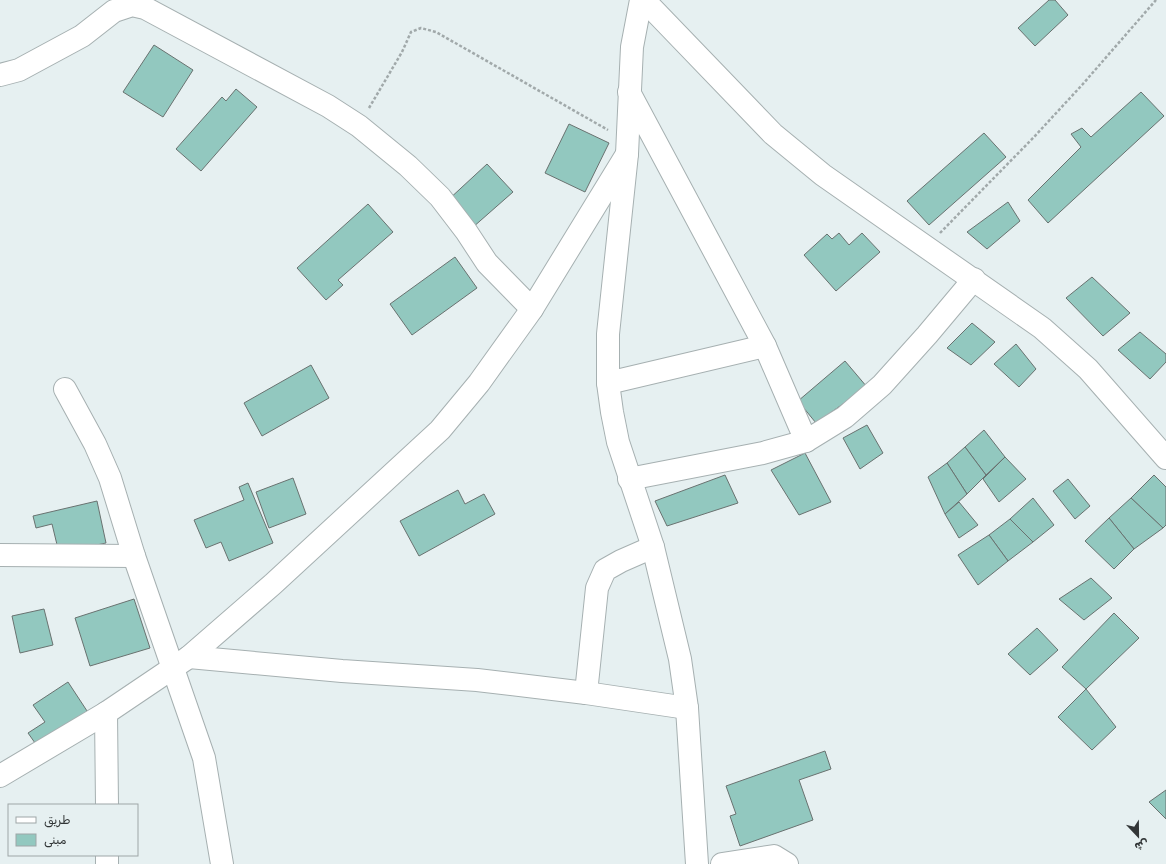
<svg xmlns="http://www.w3.org/2000/svg" width="1166" height="864" viewBox="0 0 1166 864" font-family="Rubik,'Noto Sans Arabic',sans-serif">
  <rect width="100%" height="100%" fill="#e6f0f1"/>
  <!-- building -->
  <g fill="#92c8bf" stroke="#697270">
    <path d="M1049,0H1055L1068,15L1035,46L1018,28Z"/>
    <path d="M154,45L193,70L163,117L123,92Z"/>
    <path d="M236,89L257,107L201,171L176,149L222,97L226,101Z"/>
    <path d="M1141,92L1164,116L1048,223L1028,200L1081,147L1071,134L1082,128L1091,137Z"/>
    <path d="M569,124L609,143L585,192L545,173Z"/>
    <path d="M984,133L1006,157L929,225L907,201Z"/>
    <path d="M487,164L513,192L472,228L447,201Z"/>
    <path d="M1008,202L1020,221L987,249L967,232Z"/>
    <path d="M368,204L393,232L338,280L343,285L326,300L297,268Z"/>
    <path d="M839,233L849,245L862,233L880,252L836,291L804,255L827,234L832,239Z"/>
    <path d="M455,257L477,288L412,335L390,304Z"/>
    <path d="M1092,277L1130,313L1103,336L1066,298Z"/>
    <path d="M972,323L995,342L971,365L947,348Z"/>
    <path d="M1140,332L1166,354V362L1150,379L1118,350Z"/>
    <path d="M1016,344L1036,369L1019,387L994,364Z"/>
    <path d="M845,361L867,387L816,423L798,401Z"/>
    <path d="M311,365L329,398L262,436L244,403Z"/>
    <path d="M867,425L883,453L860,469L843,438Z"/>
    <path d="M984,430L1005,457L986,475L965,447Z"/>
    <path d="M965,447L986,475L967,494L947,463Z"/>
    <path d="M805,453L831,502L799,515L771,470Z"/>
    <path d="M1005,457L1026,479L999,502L983,479Z"/>
    <path d="M947,463L967,494L945,514L928,477Z"/>
    <path d="M725,475L738,503L667,526L655,501Z"/>
    <path d="M1154,475L1166,487V525L1163,528L1131,498Z"/>
    <path d="M293,478L306,514L269,528L256,492Z"/>
    <path d="M1068,479L1090,506L1075,519L1053,491Z"/>
    <path d="M248,483L273,543L229,561L221,542L206,548L194,520L244,500L239,487Z"/>
    <path d="M458,490L465,504L484,494L495,514L419,556L400,521Z"/>
    <path d="M1033,498L1054,525L1033,542L1010,519Z"/>
    <path d="M1131,498L1163,528L1134,549L1109,518Z"/>
    <path d="M97,501L106,543L59,553L52,524L36,528L33,516Z"/>
    <path d="M959,502L978,525L959,538L945,514Z"/>
    <path d="M1109,518L1134,549L1114,569L1085,541Z"/>
    <path d="M1010,519L1033,542L1008,561L989,535Z"/>
    <path d="M989,535L1008,561L978,585L958,555Z"/>
    <path d="M1091,578L1112,598L1084,620L1059,599Z"/>
    <path d="M134,599L150,648L90,666L75,618Z"/>
    <path d="M44,609L53,645L20,653L12,616Z"/>
    <path d="M1114,613L1139,638L1086,689L1062,667Z"/>
    <path d="M1037,628L1058,650L1030,675L1008,654Z"/>
    <path d="M68,682L91,717L40,750L28,733L45,722L33,705Z"/>
    <path d="M1086,689L1116,727L1092,750L1058,717Z"/>
    <path d="M825,751L831,769L799,780L813,820L740,846L730,816L736,814L726,786Z"/>
    <path d="M1166,790V819L1149,802Z"/>
  </g>
  <g fill="none" stroke-linecap="round" stroke-linejoin="round">
    <defs>
      <g id="minor">
        <path d="M641,0L632,47L627,154L608,334V383L612,412L618,442L653,547L680,659L687,708L697,864"/>
        <path d="M644,0L773,134L823,175L1042,328L1088,369L1166,458"/>
        <path d="M0,75L19,70L82,36L114,11L132,5L145,8L328,106L359,126L408,166L440,197L466,231L487,263L532,309"/>
        <path d="M629,92L765,346L806,441"/>
        <path d="M608,383L765,346"/>
        <path d="M65,389L95,444L110,478L134,556L204,758L222,864"/>
        <path d="M629,479L763,453L806,441L845,417L882,385L927,335L974,279"/>
        <path d="M0,555L134,556"/>
        <path d="M189,657L342,671L477,680L586,693L687,708"/>
        <path d="M586,693L597,588L605,570L621,561L653,547"/>
        <path d="M106,713L107,805"/>
        <path d="M0,776L106,713L189,657L273,584L440,430L479,383L532,309L627,154"/>
        <path d="M107,855V864"/>
        <path d="M722,864L774,856L787,864"/>
      </g>
    </defs>
    <!-- minor casing -->
    <use href="#minor" stroke="#a6b0b1" stroke-width="24"/>
    <!-- path -->
    <g stroke="#a1a9aa" stroke-width="2.5" stroke-dasharray="3 2" stroke-linecap="butt">
      <path d="M369,108L402,52L411,32L421,28L436,32L608,130"/>
      <path d="M940,233L1034,137L1082,85L1156,0"/>
    </g>
    <!-- minor -->
    <use href="#minor" stroke="#fff" stroke-width="22"/>
  </g>
  <!-- legend -->
  <rect x="8" y="804" width="130" height="52" fill="#e6f0f1" stroke="#9ea6a7"/>
  <rect x="16" y="817" width="20" height="6" fill="#ffffff" stroke="#9ea6a7"/>
  <text x="44" y="824" font-size="12" fill="#323637">طريق</text>
  <rect x="16" y="834" width="20" height="12" fill="#92c8bf" stroke="#9ea6a7"/>
  <text x="44" y="844" font-size="12" fill="#323637">مبنى</text>
  <!-- north arrow -->
  <g transform="translate(1138 836) rotate(158)" stroke="#e6f0f1" stroke-width="3" paint-order="stroke">
  <path d="M0-3L7 15L0 10L-7 15Z" fill="#323637"/>
  <text y="-6" font-size="11" font-weight="bold" text-anchor="middle" fill="#323637">ش</text>
  </g>
</svg>
